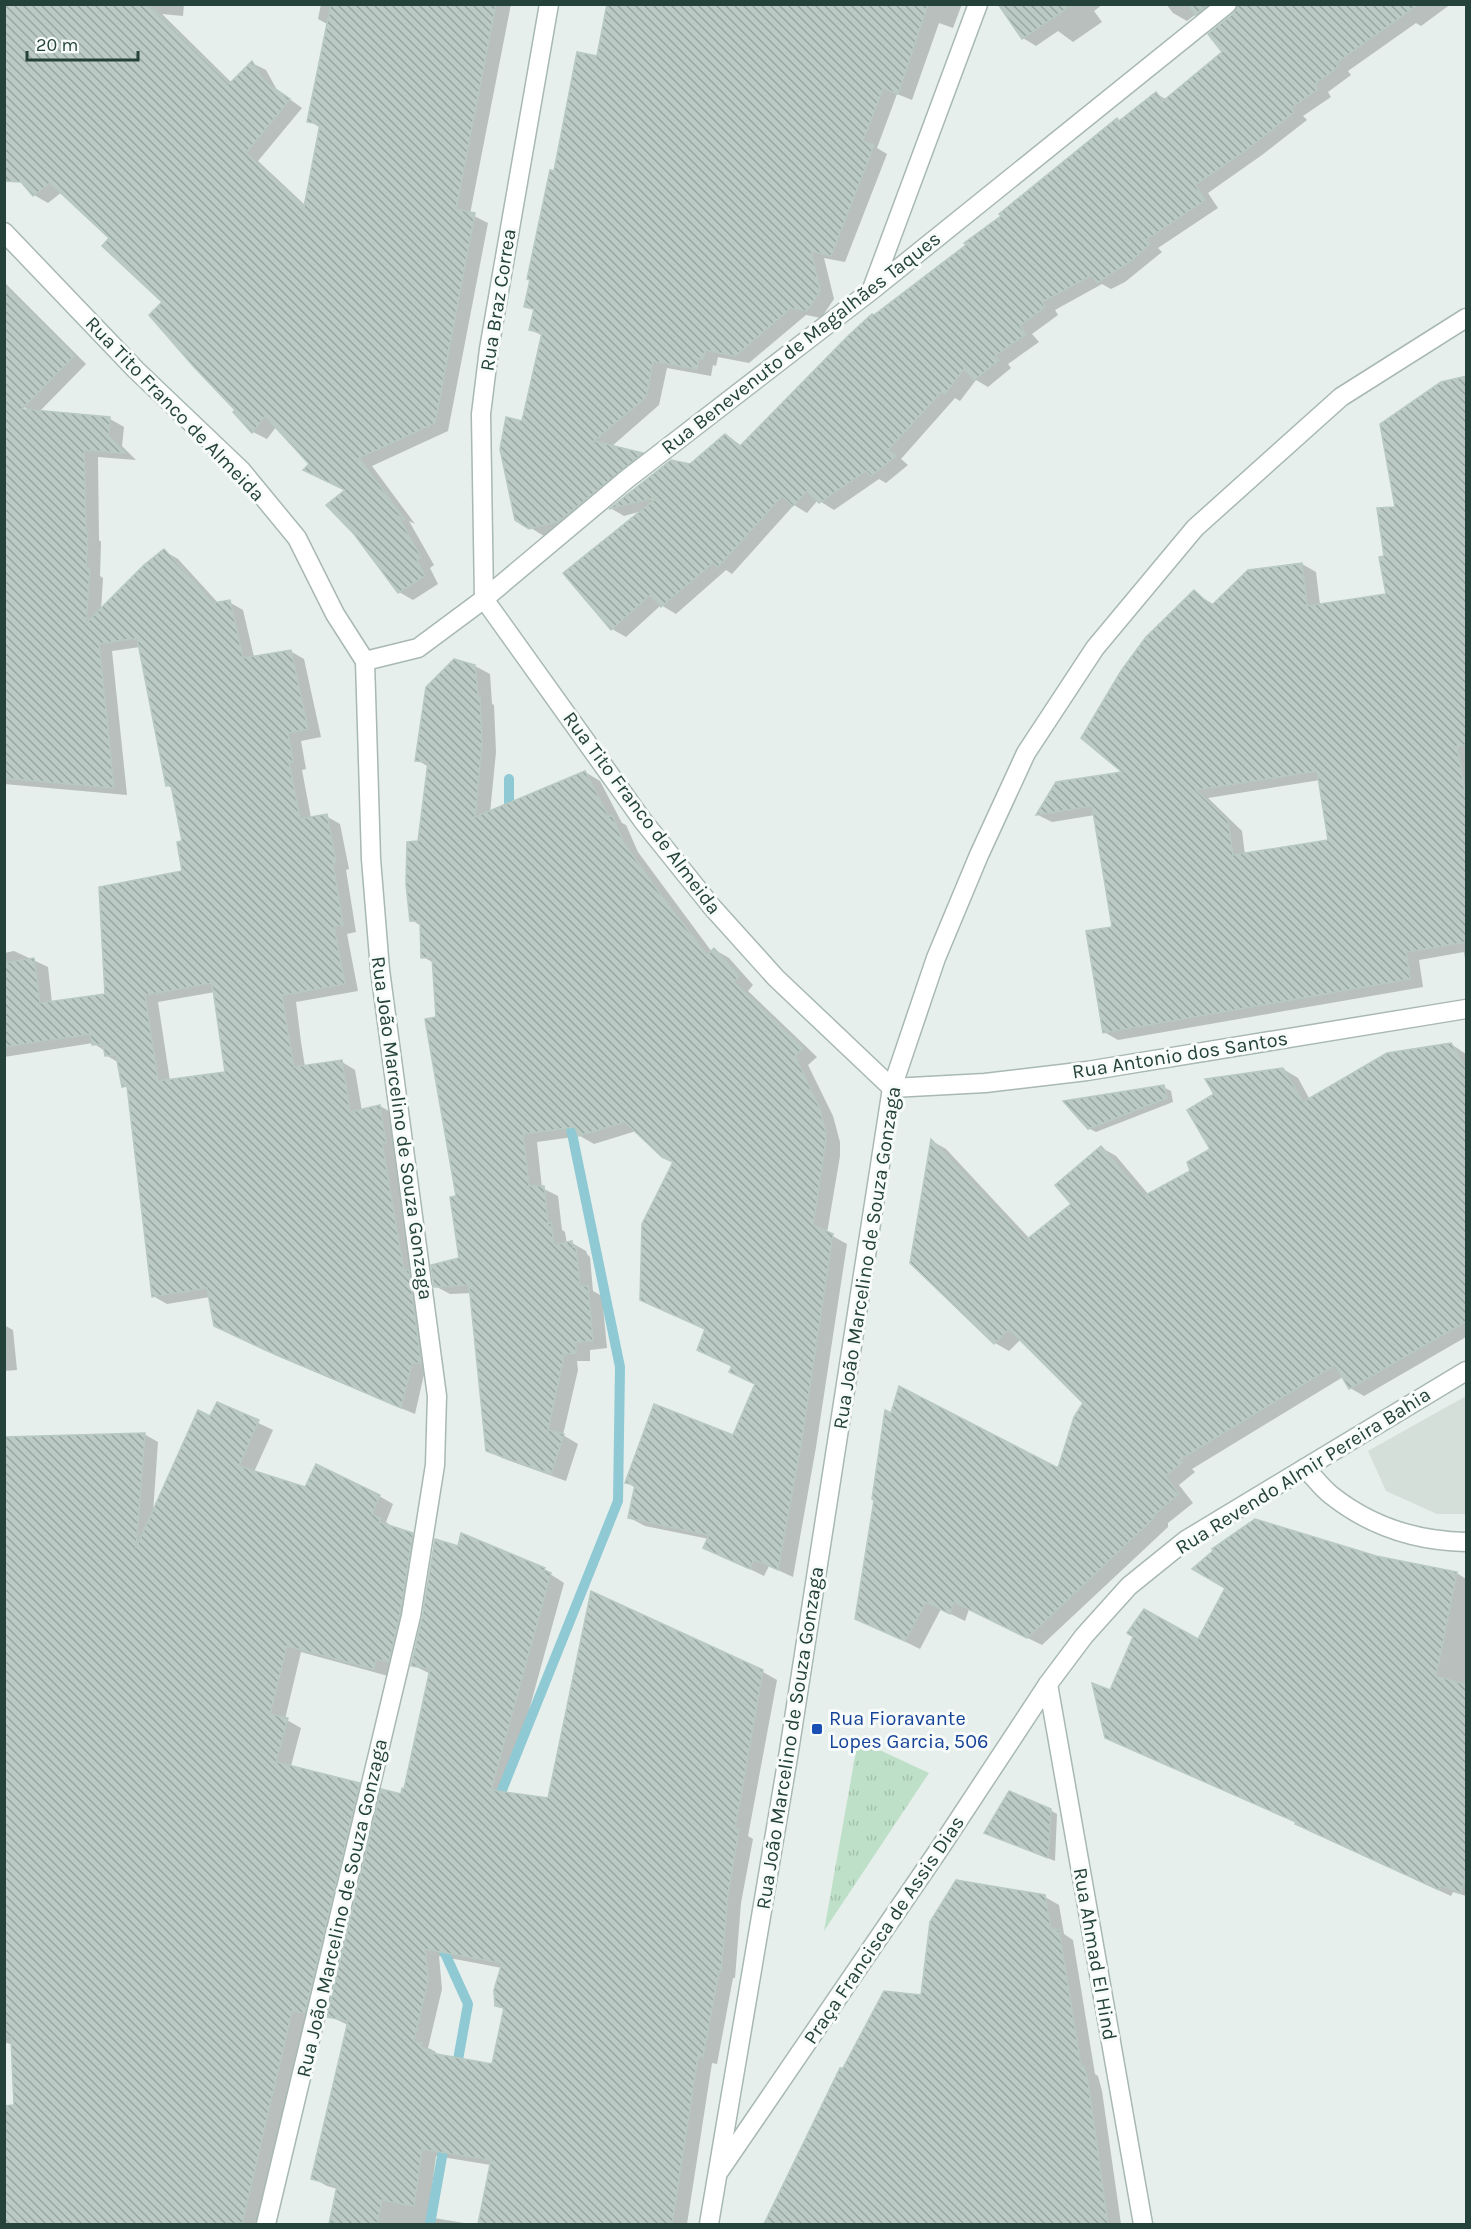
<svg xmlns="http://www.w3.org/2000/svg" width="1471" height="2229" viewBox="0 0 1471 2229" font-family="Karla,sans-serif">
  <defs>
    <pattern id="grass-tufts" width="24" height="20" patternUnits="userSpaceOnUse" patternTransform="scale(1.5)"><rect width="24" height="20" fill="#bfe0c8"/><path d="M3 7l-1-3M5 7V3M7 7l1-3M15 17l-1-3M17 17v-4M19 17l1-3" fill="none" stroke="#a4c1ad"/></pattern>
    <pattern id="building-back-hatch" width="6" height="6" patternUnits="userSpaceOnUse" patternTransform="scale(1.5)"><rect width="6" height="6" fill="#bbcac4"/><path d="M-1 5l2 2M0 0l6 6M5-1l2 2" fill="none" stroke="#98a6a0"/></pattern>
  </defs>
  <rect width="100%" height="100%" fill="#e6efeb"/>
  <!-- built -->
  <path fill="#d4dfda" d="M1466,1396V1514H1437L1386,1491L1368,1451Z"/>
  <!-- grass -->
  <path fill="url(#grass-tufts)" d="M858,1740L929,1773L824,1931Z"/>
  <!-- shadow -->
  <g fill="#0003" fill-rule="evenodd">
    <path d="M6,4H184L183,16L162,14L232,83L252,63L266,70L277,90L302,108L258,161L305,205L321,128L309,121L329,25L318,19L321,4H511L470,214L488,223L448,431L372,466L415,524L409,521L434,565L430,568L438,584L413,600L399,592L347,491L318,477L311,464L276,427L267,439L253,432L235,412L237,409L164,302L111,238L62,192L48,203L34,195Z"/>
    <path d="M608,4H962L953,28L939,23L912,100L897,94L877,148L887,154L845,262L824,258L834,299L821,318L806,315L749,363L718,357L716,366L713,365L711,376L667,368L659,405L611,447L642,454L655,462L574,528L544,536L516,519L523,422L543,336L531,330L535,311L526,306L555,173L598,58Z"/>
    <path d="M1000,4H1103L1094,11L1102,22L1073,42L1058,31L1036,46L1023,38Z"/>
    <path d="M1166,4H1231L1210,22L1196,14L1187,21L1173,13Z"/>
    <path d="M1239,4H1451L1421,26L1416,23L1348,71L1351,75L1328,92L1331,97L1303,116L1307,120L1262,155L1208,193L1218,208L1158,248L1162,252L1125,282L1111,289L1102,284L1055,310L1058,315L1032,334L1039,342L1008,364L1011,368L988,387L976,380L960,401L955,398L901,459L908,465L886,483L879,479L834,510L818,500L807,513L794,505L732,574L726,570L676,614L661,605L626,637L612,629L642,511L624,516L612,509L671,461L690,466L726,436L742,446L874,317L968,246L1157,94L1167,100L1224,53Z"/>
    <path d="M4,282L86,364L39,412L110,419L124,427L122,446L136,460L98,457L99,540L101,542L100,576L103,578L101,610L164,551L178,559L219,604L229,602L243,610L254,657L290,651L304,659L321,737L301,741L306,769L302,770L311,818L326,816L340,824L349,869L346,870L356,932L347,934L358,991L296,1002L301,1042L305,1067L342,1062L355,1070L362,1111L380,1106L394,1114L399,1150L395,1151L416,1276L425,1370L415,1414L277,1356L229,1333L210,1297L167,1304L153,1296L128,1088L124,1086L119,1063L106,1055L105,1051L93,1043L4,1057V953L14,951L48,967L52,1003L106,995L184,872V842L173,789L167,785L140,647L112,651L127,795L4,784V409L33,412L24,407L4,387ZM215,992L227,1073L170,1081L158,1002Z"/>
    <path d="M1466,380V965L1464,952L1419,960L1423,987L1118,1040L1104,1032L1113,928L1095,815L1052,822L1038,815L1057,784L1126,773L1194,592L1214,605L1302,564L1316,572L1320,605L1388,595L1385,557L1397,508ZM1320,780L1330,841L1245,855L1242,831L1208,798Z"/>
    <path d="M475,666L490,674L492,704L494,705L496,752L490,813L585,772L600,781L622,823L626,825L638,852L712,952L715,950L729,958L753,985L748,991L817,1057L808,1065L833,1116L840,1142V1156L827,1233L847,1244L816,1447L793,1577L769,1566L764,1576L705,1547L709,1539L645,1526L630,1518L636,1488L627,1483L734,1437L756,1385L731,1372L733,1367L698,1350L706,1330L641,1299L675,1163L636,1131L594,1144L580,1136L537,1142L542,1188L558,1196L562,1230L565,1232L567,1244L572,1243L586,1251L587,1254L590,1257L593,1291L602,1296L607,1348L590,1350V1361H577L578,1370L563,1435L578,1444L566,1481L502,1458L488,1450L472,1293L450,1294L435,1286L461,1259L458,1197L437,1019L434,963L423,957L421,926L412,920L429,767L417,760Z"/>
    <path d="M1451,1044L1466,1054V1337L1364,1396L1350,1388L1343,1377L1192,1469L1195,1472L1179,1485L1193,1503L1168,1523V1527L1042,1645L969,1609L965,1621L941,1609L920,1649L857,1618L876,1499L1059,1470L1084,1403L1021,1339L1009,1351L995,1343L932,1141L946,1149L1030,1239L1073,1204L1102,1148L1116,1156L1149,1195L1192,1171L1283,1069L1298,1078L1310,1100Z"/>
    <path d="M1163,1087L1171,1091L1173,1102L1096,1132L1088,1128Z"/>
    <path d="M4,1325L13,1330L17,1370L4,1371Z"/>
    <path d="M220,1405L273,1430L254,1472L305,1489L379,1496L393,1504L386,1522L394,1528L412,1534L426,1542L388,1676L301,1652L285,1719L301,1728L291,1766L359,1785L373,1793L319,2020L306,2018L257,2224H4V2107H16L13,2045L4,2042V1439L144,1434L158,1442L153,1513Z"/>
    <path d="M1375,1558L1457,1573L1466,1579V1896L1453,1892L1451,1896L1309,1831L1297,1823L1120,1744L1111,1692L1199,1641Z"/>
    <path d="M544,1570L564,1583L506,1794L549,1800L763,1672L777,1680L748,1836L753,1839L741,1903L735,1978H733L717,2064L712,2063L687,2224H480L491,2165L436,2156L428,2217L470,2224H331L338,2189L327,2186L313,2178L348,2025L329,2016L402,1795L405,1791L431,1674L412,1665ZM439,1956L502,1968L497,2005L505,2010L493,2065L435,2054L436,2052L428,2048L442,1989Z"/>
    <path d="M1050,1810L1057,1814L1055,1861L993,1836Z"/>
    <path d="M1045,1897L1059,1905L1064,1934L1073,1940L1095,2074L1098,2076L1102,2091L1121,2224H765L841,2070L922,1997Z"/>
  </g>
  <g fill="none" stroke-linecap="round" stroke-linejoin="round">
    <!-- stream -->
    <g stroke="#8ec9d4" stroke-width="10">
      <path d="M509,814V779"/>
      <path d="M496,1805L618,1501L620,1367L568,1114"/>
      <path d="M446,1940L443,1949L468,2004L456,2071"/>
      <path d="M430,2224L445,2140"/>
    </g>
  </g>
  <!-- building -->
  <g fill="url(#building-back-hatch)" stroke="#b8c9c2" stroke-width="1.5" fill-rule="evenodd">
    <path d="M4,4H148L229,84L252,61L264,81L290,99L246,153L304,207L320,124L307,122L331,4H496L456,209L475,213L435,423L359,458L405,520L398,516L421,557L417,560L425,576L398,593L354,534L326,505L345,490L303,470L309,464L265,416L252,433L233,412L235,410L194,367L149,315L162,302L102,246L109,238L50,183L33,196L21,182L4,181Z"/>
    <path d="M607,4H928L898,94L883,88L863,141L874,145L831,256L811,251L820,291L807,311L791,308L735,356L705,350L703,359L699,358L697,369L653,361L646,397L594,441L643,453L559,521L529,529L515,520L500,449L506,417L522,421L542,333L529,330L534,309L524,307L530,280L527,279L550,170L554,171L577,52L597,56Z"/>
    <path d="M998,4H1073L1022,39Z"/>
    <path d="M1188,4H1208L1195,15Z"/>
    <path d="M1238,4H1419L1336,63L1338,67L1315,84L1318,89L1291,108L1294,112L1249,148L1195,185L1205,200L1146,240L1150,244L1131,261L1097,283L1092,275L1042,302L1045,307L1020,326L1026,334L995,356L999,360L974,380L964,369L945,394L942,391L888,450L896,456L871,476L866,471L819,503L807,491L793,506L782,496L718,567L713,563L661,607L650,595L611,630L563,573L658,497L609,509L671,460L690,464L725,434L740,446L848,336L872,314L874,315L966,245L964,243L1001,216L999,214L1117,118L1119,121L1156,92L1163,101L1222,52L1208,34L1234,13Z"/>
    <path d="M4,286L74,356L22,409L110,417L109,436L125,453L84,450L86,532H88L86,568H90L86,623L144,565L164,549L213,603L230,600L243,658L291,650L308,729L288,733L293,762L289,763L300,819L327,814L336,862L333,863L343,925L334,926L345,984L282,995L288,1033L294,1067L342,1060L350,1112L380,1105L386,1143H382L404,1271L409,1270L421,1363H412L401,1408L261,1348L214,1326L207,1288L152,1297L127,1086L122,1087L116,1055L105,1056L103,1044L92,1045L90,1034L4,1047V963L34,958L40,1003L105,994L99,887L182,871L177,842L182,841L171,785L166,786L137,638L99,644L114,788L4,778ZM212,983L225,1072L158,1081L145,995Z"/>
    <path d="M1467,376V745L1457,746L1467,804V942L1406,952L1410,979L1103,1033L1086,931L1112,927L1092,806L1036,815L1056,782L1122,772L1081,738L1121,671L1146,637L1194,590L1211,606L1248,570L1302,563L1307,606L1386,594L1379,557L1384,556L1377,508L1395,507L1380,424L1441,382ZM1317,771L1328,840L1233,855L1228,821L1196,790Z"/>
    <path d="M454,659L475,665L478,695H480L482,743L475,817L585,771L609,817L612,815L623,842L663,898L707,955L714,948L739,976L734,982L803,1048L795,1056L819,1107L826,1133L825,1147L813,1225L833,1234L802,1438L778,1570L754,1559L750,1569L703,1548L709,1535L628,1518L635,1485L625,1483L654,1404L733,1435L755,1384L729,1372L732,1366L697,1350L705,1329L640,1300L642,1224L673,1162L662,1157L625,1122L578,1136L575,1127L523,1134L529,1186H544L548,1224L551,1222L554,1245L572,1241L573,1247H576L580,1286H588L593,1341L576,1342V1353L563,1354V1361L548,1430L564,1434L551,1474L486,1451L469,1285L434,1287L431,1265L459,1258L450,1197L456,1196L425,1019L436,1017L432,957L421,958L420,921H410L406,884L407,842L418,841L428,762L415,761L426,687Z"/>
    <path d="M1451,1043L1467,1070V1321L1349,1389L1335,1365L1179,1460L1182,1463L1165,1476L1179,1494L1154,1515V1518L1027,1638L954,1602L950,1614L926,1602L905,1641L855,1619L874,1500L872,1499L885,1410L891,1413L899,1386L1058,1468L1074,1417L1083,1403L1009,1329L994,1344L910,1263L931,1139L1026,1240L1071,1204L1055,1185L1101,1146L1144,1196L1190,1171L1187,1162L1210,1149L1187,1110L1214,1094L1205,1079L1283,1068L1303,1102L1387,1053Z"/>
    <path d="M1164,1085L1167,1098L1088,1129L1063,1101Z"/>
    <path d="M217,1402L259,1420L239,1466L305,1487L316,1464L380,1495L372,1514L381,1518L379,1522L413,1533L400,1614L389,1662L376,1659L374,1669L287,1646L270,1714L288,1718L276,1762L360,1783L305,2013L292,2011L242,2224H4V2106L14,2105L11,2037H4V1437L145,1433L136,1548L198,1410L210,1416Z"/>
    <path d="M1255,1519L1376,1556L1457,1572L1436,1676L1467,1685V1872L1461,1893L1440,1885L1439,1890L1295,1824L1296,1822L1105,1738L1092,1683L1110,1690L1133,1637L1127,1633L1144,1609L1198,1639L1225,1588L1192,1569L1214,1550L1212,1549Z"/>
    <path d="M461,1533L545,1568L544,1570L551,1573L491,1790L548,1798L591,1591L763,1670L735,1829H739L728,1894L721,1971H719L703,2057L698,2056L672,2224H478L491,2160L422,2149L414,2206L382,2200L377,2224H329L337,2186L311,2179L348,2021L327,2017L381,1789L401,1794L402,1788L404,1789L430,1669L411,1666L422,1618L435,1539L458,1546ZM425,1949L502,1963L494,1990L495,2006L504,2008L492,2064L431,2053V2050L421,2047L422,2043L414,2041L428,1980Z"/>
    <path d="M1009,1791L1051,1809L1048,1858L984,1833Z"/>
    <path d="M956,1880L1045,1895L1051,1929L1059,1930L1081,2066H1084L1088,2082L1108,2224H764L840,2068H843L884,1991L921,1995L930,1922Z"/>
  </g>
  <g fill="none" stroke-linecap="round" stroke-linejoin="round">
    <defs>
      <g id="street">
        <path d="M549,4L489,349L481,414L484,599L643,821L712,907L776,978L892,1088"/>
        <path d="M4,232L136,370L241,470L297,538L335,614L365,661"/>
        <path d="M872,289L978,4"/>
        <path d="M365,661L418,648L484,599L627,479L872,290L1227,4"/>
        <path d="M892,1088L985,1083L1087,1071L1466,1009"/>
        <path d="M1305,1468C1314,1477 1322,1488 1331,1495C1370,1526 1417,1541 1466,1542"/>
        <path d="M1048,1684L1143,2224"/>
        <path d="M720,2170L940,1848L1048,1684L1084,1636L1129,1586L1186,1540L1466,1371"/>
        <path d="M266,2224L411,1616L435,1465L437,1396L380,970L371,859L365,661"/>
        <path d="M709,2224L789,1751L892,1088L936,958L979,855L1026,753L1095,648L1195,528L1341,397L1466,318"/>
      </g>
    </defs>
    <!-- street casing -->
    <use href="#street" stroke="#a8b8b2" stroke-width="21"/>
    <!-- street -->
    <use href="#street" stroke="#fff" stroke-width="18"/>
  </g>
  <!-- markers -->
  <rect fill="#1a4fb4" stroke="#f7fbf9" stroke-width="2" x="811" y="1723" width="12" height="12" rx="3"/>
  <g text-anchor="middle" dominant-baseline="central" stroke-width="6" stroke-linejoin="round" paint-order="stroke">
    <!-- street labels -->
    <g font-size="20" fill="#24423a" stroke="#f7fbf9">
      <text transform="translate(498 300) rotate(-81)">Rua Braz Correa</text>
      <text transform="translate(801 343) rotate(-38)">Rua Benevenuto de Magalhães Taques</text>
      <text transform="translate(175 409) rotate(46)">Rua Tito Franco de Almeida</text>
      <text transform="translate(642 813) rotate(53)">Rua Tito Franco de Almeida</text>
      <text transform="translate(1180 1055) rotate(-9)">Rua Antonio dos Santos</text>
      <text transform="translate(402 1128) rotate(82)">Rua João Marcelino de Souza Gonzaga</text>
      <text transform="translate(867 1258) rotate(-81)">Rua João Marcelino de Souza Gonzaga</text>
      <text transform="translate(1303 1471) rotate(-32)">Rua Revendo Almir Pereira Bahia</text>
      <text transform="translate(790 1738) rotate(-81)">Rua João Marcelino de Souza Gonzaga</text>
      <text transform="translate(342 1908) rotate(-77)">Rua João Marcelino de Souza Gonzaga</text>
      <text transform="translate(884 1930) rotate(-56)">Praça Francisca de Assis Dias</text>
      <text transform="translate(1095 1954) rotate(80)">Rua Ahmad El Hind</text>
    </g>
    <!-- transit labels -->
    <g font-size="20" fill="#164399" stroke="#f7fbf9" text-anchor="start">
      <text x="829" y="1718">Rua Fioravante<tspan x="829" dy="23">Lopes Garcia, 506</tspan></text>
    </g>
  </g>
  <!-- border -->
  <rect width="1471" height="2229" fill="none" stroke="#24423a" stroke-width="12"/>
  <!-- scale -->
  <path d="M27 51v9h111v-9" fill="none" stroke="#24423a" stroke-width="3"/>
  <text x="36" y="51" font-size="18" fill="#24423a" stroke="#f7fbf9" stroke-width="4.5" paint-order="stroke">20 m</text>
</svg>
